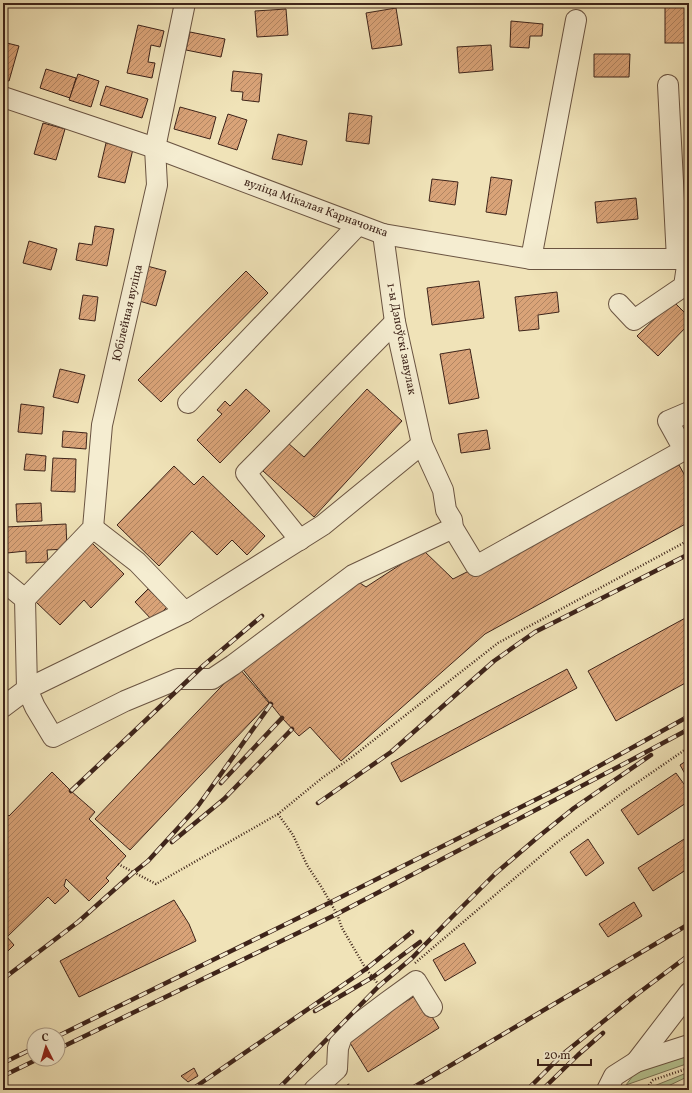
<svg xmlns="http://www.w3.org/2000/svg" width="692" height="1093" viewBox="0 0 692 1093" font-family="Vollkorn,serif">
  <defs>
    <pattern id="building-hatch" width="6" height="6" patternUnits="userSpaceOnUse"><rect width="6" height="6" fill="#d9a378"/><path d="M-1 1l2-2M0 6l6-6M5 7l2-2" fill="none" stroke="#b18562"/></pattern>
  </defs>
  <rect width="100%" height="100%" fill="#f0e3b8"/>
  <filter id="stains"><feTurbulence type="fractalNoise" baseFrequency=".005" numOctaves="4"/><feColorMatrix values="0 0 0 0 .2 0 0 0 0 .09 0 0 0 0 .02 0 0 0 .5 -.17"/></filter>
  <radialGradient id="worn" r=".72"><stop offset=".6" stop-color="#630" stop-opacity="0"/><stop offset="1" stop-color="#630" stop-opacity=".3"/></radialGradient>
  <!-- green -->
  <g fill="#b6c492" stroke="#7a7456">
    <path d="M689,1051V1063L626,1085L635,1073L645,1067Z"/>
    <path d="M689,1072V1076L666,1087L663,1090H651L654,1086Z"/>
  </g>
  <!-- building -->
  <g fill="url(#building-hatch)" stroke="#3e241a">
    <rect x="576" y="3" width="34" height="3"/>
    <rect x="665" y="3" width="24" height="40"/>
    <path d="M396,8L402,45L372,49L366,13Z"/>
    <path d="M286,9L288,35L257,37L255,11Z"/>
    <path d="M511,21L543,24L542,36H530L529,48L510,47Z"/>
    <path d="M138,25L164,31L160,47L151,45L148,62L155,63L152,78L127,73Z"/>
    <path d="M190,32L225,39L221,57L186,50Z"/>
    <path d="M3,42L19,46L9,81L3,80Z"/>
    <path d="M491,45L493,70L459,73L457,47Z"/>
    <path d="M594,54H630L629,77H594Z"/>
    <path d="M46,69L76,78L70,98L40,88Z"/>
    <path d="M233,71L262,74L259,102L242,100L243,92L231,91Z"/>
    <path d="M78,74L99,81L91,107L69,100Z"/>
    <path d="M106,86L148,99L142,118L100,105Z"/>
    <path d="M180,107L216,117L210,139L174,129Z"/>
    <path d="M349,113L372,116L369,144L346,141Z"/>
    <path d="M228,114L247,120L237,150L218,144Z"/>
    <path d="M43,123L65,129L56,160L34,154Z"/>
    <path d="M278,134L307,141L302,165L272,159Z"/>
    <path d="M106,143L133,149L125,183L98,177Z"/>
    <path d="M491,177L512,180L506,215L486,212Z"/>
    <path d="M432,179L458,182L455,205L429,201Z"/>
    <path d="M636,198L638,219L597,223L595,202Z"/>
    <path d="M95,226L114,229L107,266L76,260L79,243L92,245Z"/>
    <path d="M29,241L57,249L51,270L23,263Z"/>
    <path d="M147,266L166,271L156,306L136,300Z"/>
    <path d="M246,271L268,293L161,402L138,380Z"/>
    <path d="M479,281L484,318L432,325L427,288Z"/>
    <path d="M557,292L559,312L538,315L539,329L519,331L515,297Z"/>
    <path d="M83,295L98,297L95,321L79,319Z"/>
    <path d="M673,301L689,317V324L658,356L637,336Z"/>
    <path d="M470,349L479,398L449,404L440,354Z"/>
    <path d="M60,369L85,375L78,403L53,397Z"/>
    <path d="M246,389L270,411L220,463L197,440L222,414L217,410L225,401L230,406Z"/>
    <path d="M367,389L402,421L314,517L263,471L288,443L304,457Z"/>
    <path d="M21,404L44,407L42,434L18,432Z"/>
    <path d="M487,430L490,449L461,453L458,434Z"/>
    <path d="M63,431L87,433L86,449L62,447Z"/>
    <path d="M26,454L46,456L45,471L24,470Z"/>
    <path d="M53,458L76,459L75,492L51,491Z"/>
    <path d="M679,465L689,483V522L485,634L341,761L310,727L299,736L282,718L241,667L354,579L366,587L423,550L453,579Z"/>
    <path d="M174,466L194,485L203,476L265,536L247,555L232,540L217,555L192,531L159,566L117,525Z"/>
    <path d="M41,503L42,521L17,522L16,504Z"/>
    <path d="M66,524L67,549L47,550L48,562L26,563V551L7,553L6,527Z"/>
    <path d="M92,543L124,574L91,608L84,600L60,625L36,602Z"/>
    <path d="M148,589L167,607L153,621L135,602Z"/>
    <path d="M689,616V681L616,721L588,671Z"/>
    <path d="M239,668L269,703L130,850L95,819Z"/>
    <path d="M567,669L577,688L401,782L391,763Z"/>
    <path d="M689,759V779H688L680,765Z"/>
    <path d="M52,772L71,791L95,812L89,819L126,856L106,878L109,881L89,901L66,879L64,886L69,891L55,904L48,897L7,937L14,945L3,956V811L9,816Z"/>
    <path d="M676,773L689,791V801L638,835L621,810Z"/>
    <path d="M689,836V868L653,891L638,868Z"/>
    <path d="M588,839L604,863L586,876L570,852Z"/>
    <path d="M174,900L189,924L196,941L79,997L60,961Z"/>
    <path d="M634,902L642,916L608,937L599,924Z"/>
    <path d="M464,943L476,963L445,981L433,960Z"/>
    <path d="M418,994L439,1028L368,1072L347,1038Z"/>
    <path d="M194,1068L198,1076L188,1082L181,1076Z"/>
  </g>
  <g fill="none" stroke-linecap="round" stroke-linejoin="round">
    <defs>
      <g id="minor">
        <path d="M668,85L677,259"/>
        <path d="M3,97L155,148L383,234L531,259H689"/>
        <path d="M383,234L395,322L422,444L443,490L446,510L452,520L453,528L476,566L684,450L668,421L689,412"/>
        <path d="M531,259L576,20"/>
        <path d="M619,304L634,320L684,286L688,259"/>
        <path d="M188,403L358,225"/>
        <path d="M93,528L137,562L185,612L323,525L422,444"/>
        <path d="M300,540L246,473L395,322"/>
        <path d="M3,581L25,599L27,689L3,707"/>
        <path d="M25,599L93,528L102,425L157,185L155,148L185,3"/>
        <path d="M185,612L27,689L35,707L53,737L125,701L178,679H212L233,665L353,575L453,528"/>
        <path d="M636,1062L689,993"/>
        <path d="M314,1090L337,1069L338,1048L342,1036L387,1002L416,981L432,1007"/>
        <path d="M607,1090L614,1076L636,1062L689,1045"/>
      </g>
    </defs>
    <!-- minor casing -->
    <use href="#minor" stroke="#6a5442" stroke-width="22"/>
    <!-- path -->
    <g stroke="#3e241a" stroke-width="2.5" stroke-dasharray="1 2" stroke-linecap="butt">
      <path d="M278,814L293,835L307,865L322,888L337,914L342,928L366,969L379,985"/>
      <path d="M118,864L156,884L278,814L322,778L352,757L498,643L689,540"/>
      <path d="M415,963L555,844L625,791L689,747"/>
      <path d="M348,1084L351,1090"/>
      <path d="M645,1090L653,1080L689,1068"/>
    </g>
    <!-- minor -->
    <use href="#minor" stroke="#f5edd1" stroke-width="20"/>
    <defs>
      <g id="rail">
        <path d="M221,783L282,718"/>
        <path d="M71,791L204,665L262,616"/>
        <path d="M318,803L391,752L494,661L535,632L689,554"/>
        <path d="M172,842L224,799L292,729"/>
        <path d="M3,979L78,922L133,873L148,861L198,806L271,704"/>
        <path d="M315,1011L373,977L420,942"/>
        <path d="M58,1036L331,902L565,785L689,716"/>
        <path d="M58,1049L337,914L635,758L689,729"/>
        <path d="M3,1063L34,1048"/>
        <path d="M3,1076L38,1059"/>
        <path d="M191,1090L366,969L412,932"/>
        <path d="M277,1090L379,986L412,958L446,923L496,873L538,837L574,808L651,755"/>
        <path d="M409,1090L689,924"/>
        <path d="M527,1090L563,1054L636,995L689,955"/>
        <path d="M542,1090L578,1055L603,1033"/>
      </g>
    </defs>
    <!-- rail casing -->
    <use href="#rail" stroke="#3e241a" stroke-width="4.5"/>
    <!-- rail -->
    <use href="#rail" stroke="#f5edd1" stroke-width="3" stroke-dasharray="9" stroke-linecap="butt"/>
  </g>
  <g text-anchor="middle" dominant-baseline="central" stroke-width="4" stroke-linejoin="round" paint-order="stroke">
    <!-- street labels -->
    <g font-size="12" fill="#3e241a" stroke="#f5edd1">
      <text transform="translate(316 208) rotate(20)">вуліца Мікалая Карначонка</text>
      <text transform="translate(128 313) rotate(-77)">Юбілейная вуліца</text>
      <text transform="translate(401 339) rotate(79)">1-ы Дэпоўскі завулак</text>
    </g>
  </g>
  <!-- margin -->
  <rect width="692" height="1093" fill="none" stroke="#f0e3b8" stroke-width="16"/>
  <rect x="4" y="4" width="684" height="1085" fill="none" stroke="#3e241a" stroke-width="2"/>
  <rect x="8" y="8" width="676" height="1077" fill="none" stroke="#3e241a"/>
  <!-- north arrow -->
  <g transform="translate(46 1047) rotate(355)"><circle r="19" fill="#f5edd1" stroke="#ac9d88"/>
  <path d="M0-3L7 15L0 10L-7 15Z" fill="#8f2418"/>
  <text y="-6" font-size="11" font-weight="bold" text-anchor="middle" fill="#3e241a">С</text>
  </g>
  <!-- scale -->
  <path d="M538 1059v6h53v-6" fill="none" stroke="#3e241a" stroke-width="2"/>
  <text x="544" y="1059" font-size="12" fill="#3e241a" stroke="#f5edd1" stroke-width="3" paint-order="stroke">20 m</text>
  <rect width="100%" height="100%" filter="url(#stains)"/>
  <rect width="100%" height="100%" fill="url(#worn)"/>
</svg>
